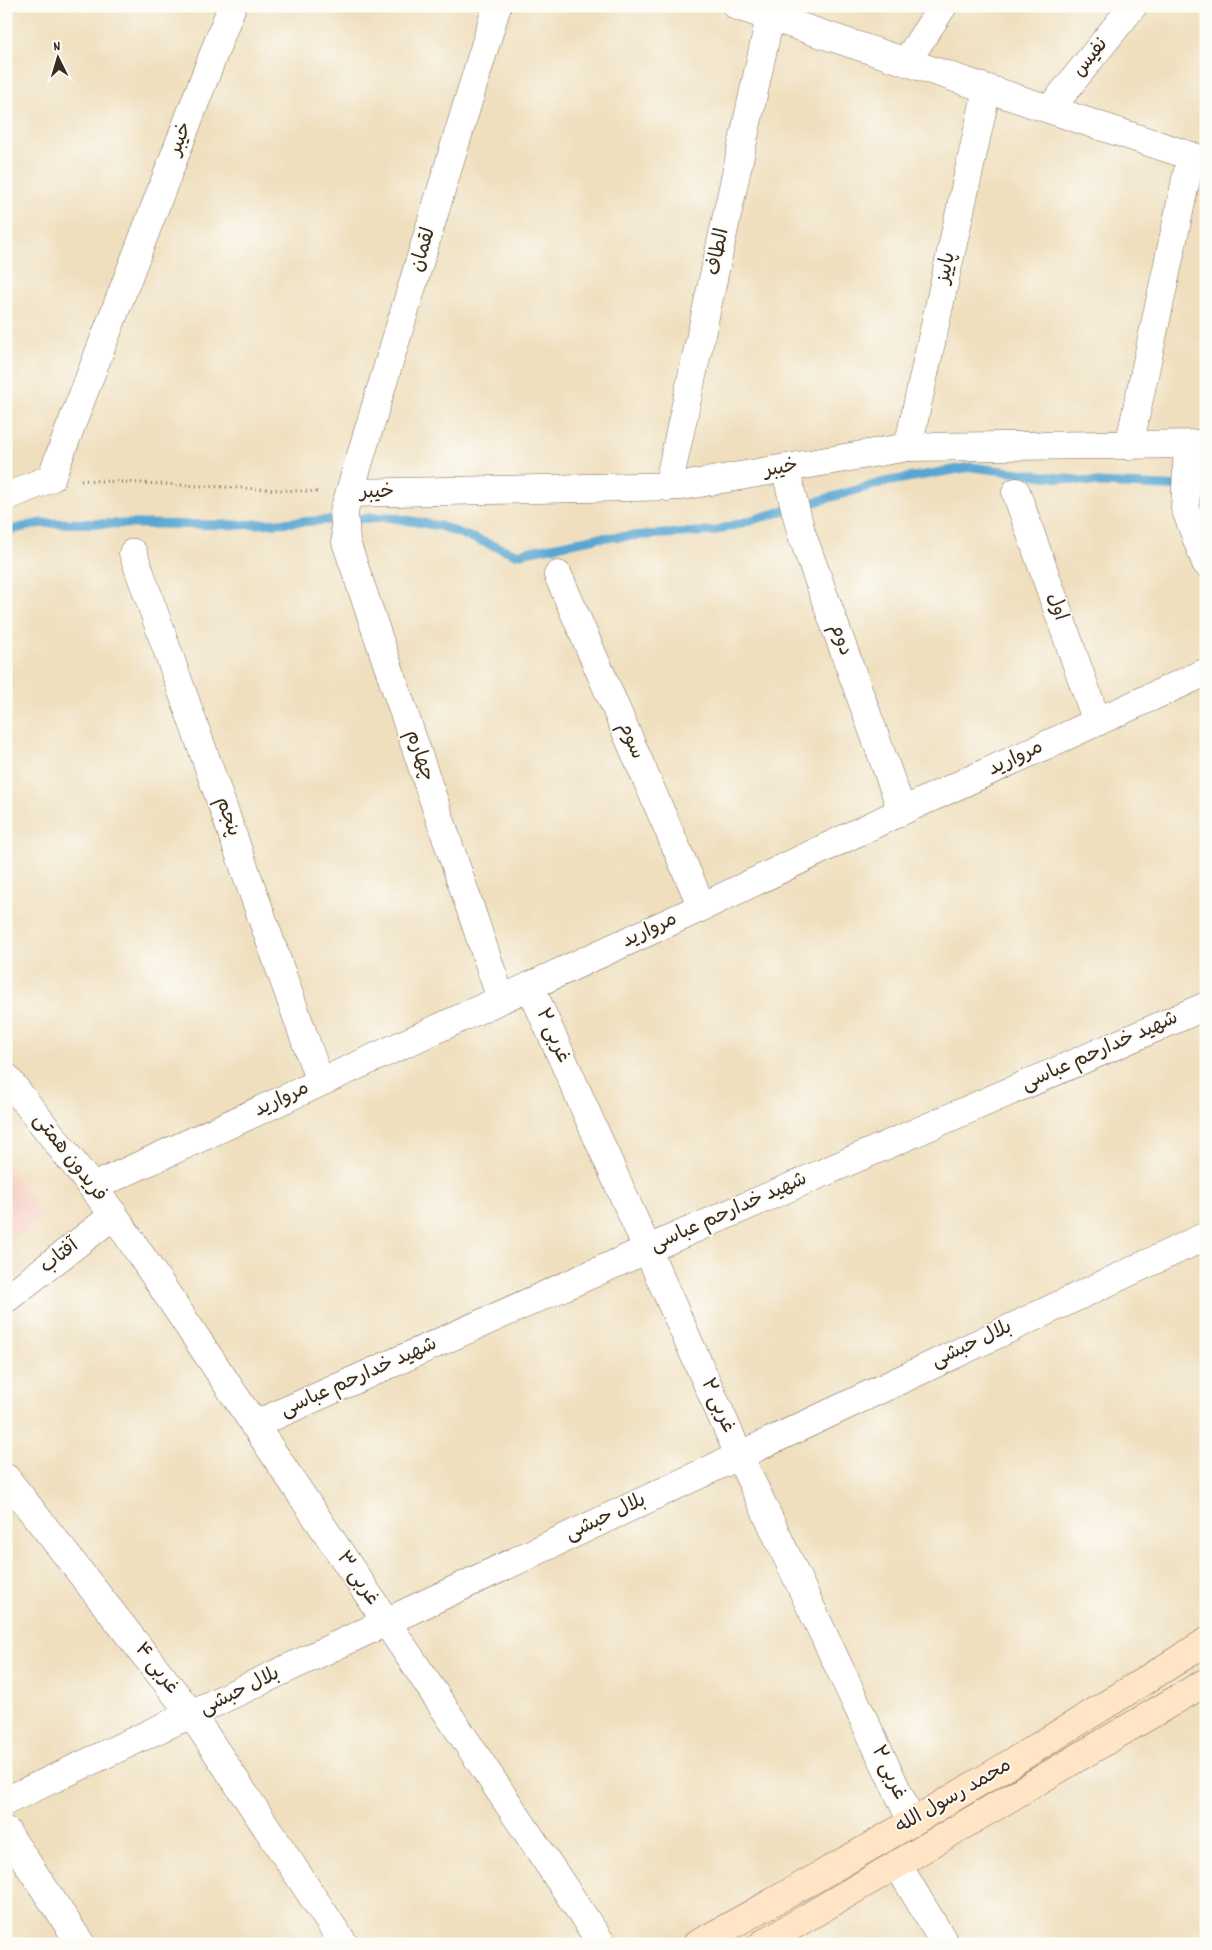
<svg xmlns="http://www.w3.org/2000/svg" width="1212" height="1950" viewBox="0 0 1212 1950" font-family="Dekko,'Playpen Sans Arabic',sans-serif">
  <rect width="100%" height="100%" fill="#fdfcf7"/>
  <filter id="ink" filterUnits="userSpaceOnUse"><feTurbulence type="fractalNoise" baseFrequency=".02" numOctaves="2"/><feDisplacementMap in="SourceGraphic" scale="10" xChannelSelector="R" yChannelSelector="G"/><feConvolveMatrix kernelMatrix="1 2 1 2 8 2 1 2 1" color-interpolation-filters="sRGB"/></filter>
  <filter id="wash" filterUnits="userSpaceOnUse"><feTurbulence type="fractalNoise" baseFrequency=".0096" numOctaves="4" result="noise"/><feDisplacementMap in="SourceGraphic" scale="20" xChannelSelector="R" yChannelSelector="G"/><feGaussianBlur stdDeviation="1.12" result="paint"/><feColorMatrix in="noise" values="0 0 0 0 0 0 0 0 0 0 0 0 0 0 0 0 0 1.4 0 .05"/><feComposite in="paint" operator="in"/></filter>
  <g filter="url(#wash)">
    <rect width="100%" height="100%" fill="#efdfbe"/>
    <!-- built -->
    <path fill="#f7d1c8" d="M6,1167L44,1216L6,1245Z"/>
    <g fill="none" stroke-linecap="round" stroke-linejoin="round">
      <!-- stream -->
      <path stroke="#58a6d1" stroke-width="9" d="M6,531L41,523L239,525L389,517L440,526L516,554L597,538L714,531L884,482L971,467L1101,483L1206,488"/>
    </g>
  </g>
  <g filter="url(#ink)">
    <g fill="none" stroke-linecap="round" stroke-linejoin="round">
      <defs>
        <g id="street">
          <path d="M497,6L344,511L346,542L501,999"/>
          <path d="M737,6L1206,161"/>
          <path d="M906,62L943,6"/>
          <path d="M1050,109L1133,6"/>
          <path d="M1129,446L1191,156"/>
          <path d="M1188,446L1185,508L1206,563"/>
          <path d="M908,447L987,89"/>
          <path d="M785,468L801,532L902,811"/>
          <path d="M668,487L770,17"/>
          <path d="M1016,492L1097,722"/>
          <path d="M350,493L682,486L908,447L1206,444"/>
          <path d="M6,497L51,478L232,6"/>
          <path d="M133,553L320,1082"/>
          <path d="M558,575L702,907"/>
          <path d="M530,986L739,1455L912,1822"/>
          <path d="M6,1077L114,1215L602,1944"/>
          <path d="M93,1187L702,907L902,811L1206,672"/>
          <path d="M6,1299L114,1215"/>
          <path d="M254,1425L648,1249L1206,1006"/>
          <path d="M6,1478L192,1715L344,1944"/>
          <path d="M6,1801L1206,1236"/>
          <path d="M6,1831L81,1944"/>
          <path d="M897,1864L945,1944"/>
        </g>
        <g id="secondary">
          <path d="M697,1944C870,1850 1039,1748 1206,1642"/>
          <path d="M762,1944L1206,1682"/>
        </g>
      </defs>
      <!-- street casing -->
      <use href="#street" stroke="#7a6956" stroke-width="29"/>
      <!-- secondary casing -->
      <use href="#secondary" stroke="#7a6956" stroke-width="29"/>
      <!-- path -->
      <path stroke="#7a6956" stroke-width="3" stroke-dasharray="1 4" stroke-linecap="butt" d="M81,480L320,492"/>
      <!-- street -->
      <use href="#street" stroke="#fff" stroke-width="28"/>
      <!-- secondary -->
      <use href="#secondary" stroke="#ffe4c6" stroke-width="28"/>
    </g>
  </g>
  <g text-anchor="middle" dominant-baseline="central" stroke-width="4" stroke-linejoin="round" paint-order="stroke">
    <!-- street labels -->
    <g font-size="20" fill="#3b2a1e" stroke="#fdfcf7">
      <text transform="translate(1091 58) rotate(-51)">نفیس</text>
      <text transform="translate(181 139) rotate(-69)">خیبر</text>
      <text transform="translate(424 250) rotate(-73)">لقمان</text>
      <text transform="translate(719 252) rotate(-78)">الطاف</text>
      <text transform="translate(947 268) rotate(-78)">پاییز</text>
      <text transform="translate(781 469) rotate(-10)">خیبر</text>
      <text transform="translate(377 493) rotate(-1)">خیبر</text>
      <text transform="translate(1056 607) rotate(71)">اول</text>
      <text transform="translate(840 640) rotate(70)">دوم</text>
      <text transform="translate(630 741) rotate(67)">سوم</text>
      <text transform="translate(419 756) rotate(71)">چهارم</text>
      <text transform="translate(1016 759) rotate(-25)">مروارید</text>
      <text transform="translate(227 817) rotate(71)">پنجم</text>
      <text transform="translate(650 931) rotate(-25)">مروارید</text>
      <text transform="translate(552 1036) rotate(66)">۲ غربی</text>
      <text transform="translate(1100 1052) rotate(-24)">شهید خدارحم عباسی</text>
      <text transform="translate(282 1100) rotate(-25)">مروارید</text>
      <text transform="translate(69 1158) rotate(52)">فریدون همتی</text>
      <text transform="translate(729 1213) rotate(-24)">شهید خدارحم عباسی</text>
      <text transform="translate(60 1257) rotate(-38)">آفتاب</text>
      <text transform="translate(972 1345) rotate(-25)">بلال حبشی</text>
      <text transform="translate(359 1378) rotate(-24)">شهید خدارحم عباسی</text>
      <text transform="translate(717 1406) rotate(66)">۲ غربی</text>
      <text transform="translate(606 1518) rotate(-25)">بلال حبشی</text>
      <text transform="translate(357 1579) rotate(56)">۳ غربی</text>
      <text transform="translate(156 1669) rotate(52)">۴ غربی</text>
      <text transform="translate(240 1692) rotate(-26)">بلال حبشی</text>
      <text transform="translate(888 1773) rotate(65)">۲ غربی</text>
      <text transform="translate(954 1797) rotate(-30)">محمد رسول الله</text>
    </g>
  </g>
  <!-- margin -->
  <rect width="1212" height="1950" fill="none" stroke="#fdfcf7" stroke-width="25"/>
  <!-- north arrow -->
  <g transform="translate(58 58) rotate(355)" stroke="#fdfcf7" stroke-width="4" paint-order="stroke">
  <path d="M0-4L9 19L0 12L-9 19Z" fill="#3b2a1e"/>
  <text y="-8" font-size="14" font-weight="bold" text-anchor="middle" fill="#3b2a1e">N</text>
  </g>
</svg>
